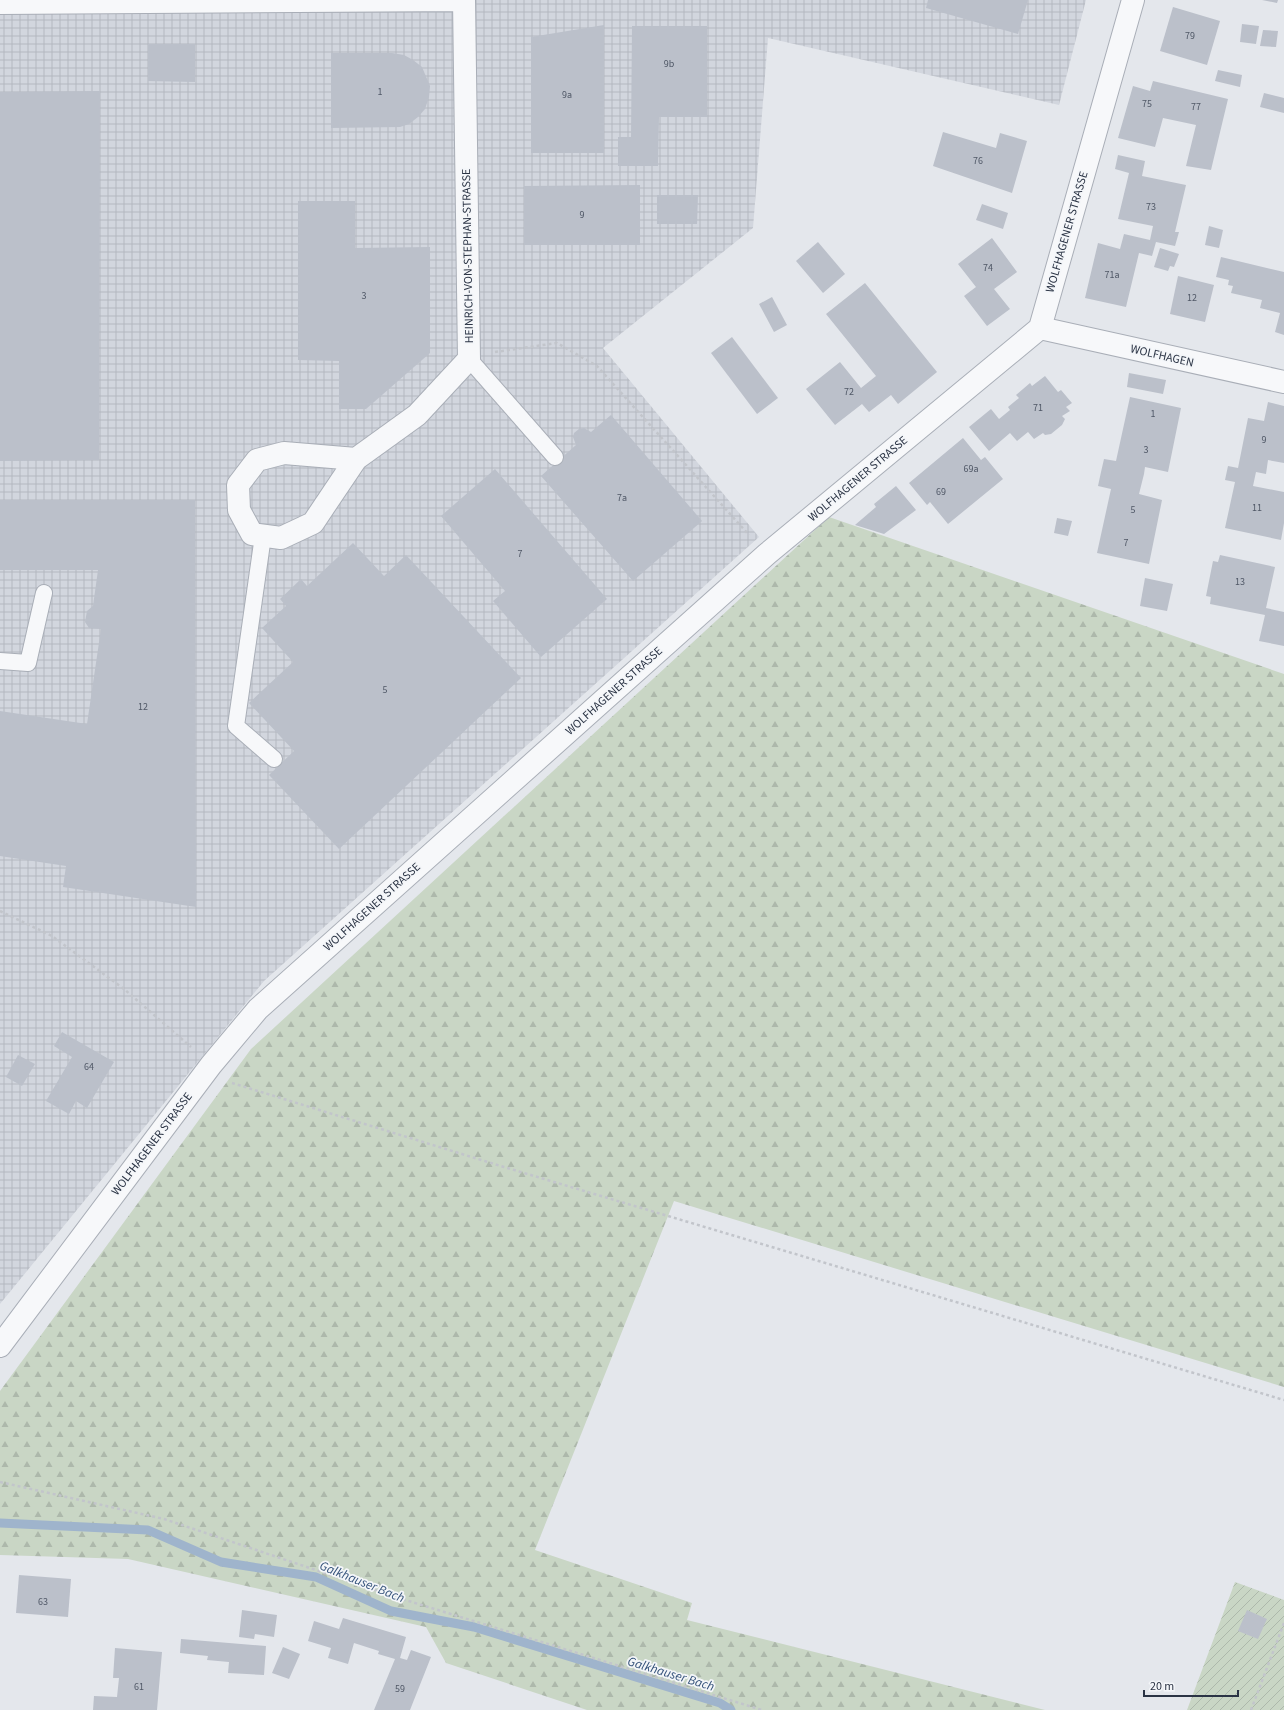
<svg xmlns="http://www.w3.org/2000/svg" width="1284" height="1710" viewBox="0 0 1284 1710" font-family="'Source Sans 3',sans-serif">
  <defs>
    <pattern id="industrial-grid" width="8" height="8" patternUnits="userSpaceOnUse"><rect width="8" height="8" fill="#d2d6de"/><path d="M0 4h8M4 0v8" fill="none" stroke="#b4b8c0"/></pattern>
    <pattern id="forest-firs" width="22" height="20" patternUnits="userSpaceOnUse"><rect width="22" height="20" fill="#c9d6c5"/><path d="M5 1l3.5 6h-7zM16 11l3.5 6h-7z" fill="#adb8ab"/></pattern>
    <pattern id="garden-furrows" width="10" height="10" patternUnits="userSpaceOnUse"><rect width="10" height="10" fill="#c9d6c5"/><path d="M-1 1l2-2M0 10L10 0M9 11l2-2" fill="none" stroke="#adb8ab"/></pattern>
  </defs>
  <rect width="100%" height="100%" fill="#e4e7ec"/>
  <!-- industrial -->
  <path fill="url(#industrial-grid)" d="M0,0H1086L1059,105L768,38L753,228L603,348L759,537L264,981L0,1304Z"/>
  <!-- forest -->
  <path fill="url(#forest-firs)" d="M829,517L1284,674V1387L674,1201L535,1550L692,1603L687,1620L1045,1710H587L446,1663L426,1627L128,1559L0,1555V1391L251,1049Z"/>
  <!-- garden -->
  <path fill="url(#garden-furrows)" d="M1235,1582L1284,1600V1710H1187Z"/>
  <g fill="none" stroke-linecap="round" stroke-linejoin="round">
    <!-- stream -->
    <path stroke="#9fb4cc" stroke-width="9" d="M0,1523L148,1530L221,1562L316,1577L391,1611L474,1627L720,1703L731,1710"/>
  </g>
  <!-- building -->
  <g fill="#bbc0ca">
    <path d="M928,0H1028L1018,34L926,8Z"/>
    <path d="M1262,0H1278L1277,3Z"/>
    <path d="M1173,7L1220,21L1207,65L1160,51Z"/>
    <path d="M1242,24L1259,26L1256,44L1240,42Z"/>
    <path d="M604,25V153H531V37Z"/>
    <path d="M632,26H707V117H659L658,166H618V137H631Z"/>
    <path d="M1263,30L1278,31L1276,47L1260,46Z"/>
    <path d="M148,44H195V82L148,81Z"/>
    <path d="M331,53H392L404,55L413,60L422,67L430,86L429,97L425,109L418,117L409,124L400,127L331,128Z"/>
    <path d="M1218,70L1242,75L1240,87L1215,81Z"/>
    <path d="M1153,81L1228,99L1211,170L1186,166L1196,125L1163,118L1155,147L1118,138L1133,86L1150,91Z"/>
    <path d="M100,91L99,460L0,461V92Z"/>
    <path d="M1264,93L1284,98V113L1260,107Z"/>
    <path d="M943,132L996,148L1000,133L1027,141L1012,193L933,166Z"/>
    <path d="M1118,155L1145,161L1142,176L1186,185L1175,232H1179L1175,246L1156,242L1152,256L1139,253L1126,307L1085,298L1098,243L1120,249L1124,234L1150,240L1153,226L1118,219L1129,173L1115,169Z"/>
    <path d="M640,185V245H524V186Z"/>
    <path d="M657,195H698L697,224H657Z"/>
    <path d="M298,201H355V248L430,247V353L366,409H339V361L298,360Z"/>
    <path d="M982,204L1008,213L1003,229L976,220Z"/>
    <path d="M1209,226L1223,230L1219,248L1205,245Z"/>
    <path d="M992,238L1017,272L994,289L1010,309L987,326L964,296L976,287L958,264Z"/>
    <path d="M818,242L845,274L823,293L796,261Z"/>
    <path d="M1160,248L1179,254L1174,267L1170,266L1168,271L1154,267Z"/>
    <path d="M1221,257L1284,272V335L1275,332L1280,313L1260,308L1262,300L1231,293L1233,286L1228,285L1229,280L1216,277Z"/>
    <path d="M1178,276L1214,285L1205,322L1170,314Z"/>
    <path d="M865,283L937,372L898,404L891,395L869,412L862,404L835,425L806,389L840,362L861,388L876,376L826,314Z"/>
    <path d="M772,297L787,325L774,332L759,304Z"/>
    <path d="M732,337L778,398L757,414L711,353Z"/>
    <path d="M1129,373L1166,380L1163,394L1127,387Z"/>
    <path d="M1045,376L1058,392L1061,390L1072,403L1066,407L1070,411L1062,416L1065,419L1062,425L1051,434L1045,435L1043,433L1034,439L1028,432L1017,441L1010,433L989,451L969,427L991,409L999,419L1010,410L1008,407L1019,398L1016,395L1030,383L1032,386Z"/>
    <path d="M1130,397L1181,408L1168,472L1145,467L1144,474L1139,494L1162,500L1149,564L1097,553L1111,489L1098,486L1101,472L1104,459L1116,461Z"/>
    <path d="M1268,402L1284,406V463L1268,460L1266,474L1256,472L1253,486L1284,492V523L1281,540L1225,528L1235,482L1225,480L1228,466L1238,468L1248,418L1264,421Z"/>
    <path d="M611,415L702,521L633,581L541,476L576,445L573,437L574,433L579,429L584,428L591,432Z"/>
    <path d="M963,438L981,460L985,457L1003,479L948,524L930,502L927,505L909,483Z"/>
    <path d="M495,469L607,599L541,657L493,601L505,591L441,516Z"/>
    <path d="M896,486L916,510L884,534L855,525L876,507L874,504Z"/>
    <path d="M0,500H195L196,907L63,887L66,866L0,856V711L87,724L101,629L89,628L85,622L87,611L93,606L98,570H0Z"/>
    <path d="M1057,518L1072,521L1068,536L1054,533Z"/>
    <path d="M353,543L384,576L406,555L521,678L339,849L269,775L294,751L249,703L293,662L262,628L286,606L280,599L301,579L307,586Z"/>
    <path d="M1220,555L1275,567L1266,608L1284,612V646L1259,641L1265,615L1210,604L1211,597L1206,596L1213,561L1218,562Z"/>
    <path d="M1145,578L1173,584L1167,611L1140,606Z"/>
    <path d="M62,1032L114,1062L87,1108L76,1101L69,1114L46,1101L72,1057L54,1046Z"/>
    <path d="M18,1055L35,1064L22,1086L6,1077Z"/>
    <path d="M19,1575L71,1579L68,1617L16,1613Z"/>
    <path d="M242,1610L277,1615L274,1637L255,1634L254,1639L239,1637Z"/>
    <path d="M1247,1610L1267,1619L1258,1639L1238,1631Z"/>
    <path d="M343,1618L406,1637L400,1658L407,1660L411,1650L431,1657L410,1710H374L395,1659L378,1654L379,1651L354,1643L348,1664L328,1658L331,1648L308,1641L314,1621L339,1629Z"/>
    <path d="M181,1639L266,1646L264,1675L228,1673L229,1662L207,1660L208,1656L180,1653Z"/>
    <path d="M283,1647L300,1654L289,1679L272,1673Z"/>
    <path d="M115,1648L162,1652L157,1710H93L94,1696L117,1697L119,1678H113Z"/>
  </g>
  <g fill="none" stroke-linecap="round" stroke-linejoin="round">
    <defs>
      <g id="service">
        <path d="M469,359L555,457"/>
        <path d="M263,536L236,726L274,759"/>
        <path d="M0,661L28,663L44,593"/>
      </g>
      <g id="minor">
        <path d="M0,3L464,0L469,359L417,415L356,459L313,523L281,538L252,534L239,510L238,485L257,460L284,453L356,459"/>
        <path d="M1040,328L1284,382"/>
        <path d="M0,1346L211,1065L258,1009L767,554L1040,328L1133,0"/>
      </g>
    </defs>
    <!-- service casing -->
    <use href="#service" stroke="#a9aeb7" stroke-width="18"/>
    <!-- minor casing -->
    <use href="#minor" stroke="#a9aeb7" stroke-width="24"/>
    <!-- path -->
    <g stroke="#c2c5cb" stroke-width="2.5" stroke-dasharray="3 3" stroke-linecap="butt">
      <path d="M495,352L557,343L597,366L749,535"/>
      <path d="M0,911L52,936L124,989L191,1047"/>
      <path d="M232,1083L504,1167L1284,1400"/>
      <path d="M0,1482L164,1519L399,1598L762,1710"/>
      <path d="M1251,1710L1284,1623"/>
    </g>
    <!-- service -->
    <use href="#service" stroke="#f7f8fa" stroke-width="16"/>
    <!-- minor -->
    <use href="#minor" stroke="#f7f8fa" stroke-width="22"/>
  </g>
  <g text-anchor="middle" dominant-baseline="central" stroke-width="3.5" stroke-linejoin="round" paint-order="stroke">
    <!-- number labels -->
    <g font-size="10" fill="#4f5766">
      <text x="1190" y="36">79</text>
      <text x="669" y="64">9b</text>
      <text x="380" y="92">1</text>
      <text x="567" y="95">9a</text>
      <text x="1147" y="104">75</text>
      <text x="1196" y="107">77</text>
      <text x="978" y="161">76</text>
      <text x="1151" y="207">73</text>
      <text x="582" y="215">9</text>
      <text x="988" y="268">74</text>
      <text x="1112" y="275">71a</text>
      <text x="364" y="296">3</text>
      <text x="1192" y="298">12</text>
      <text x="849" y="392">72</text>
      <text x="1038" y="408">71</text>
      <text x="1153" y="414">1</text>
      <text x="1264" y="440">9</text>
      <text x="1146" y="450">3</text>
      <text x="971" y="469">69a</text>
      <text x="941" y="492">69</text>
      <text x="622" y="498">7a</text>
      <text x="1257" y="508">11</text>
      <text x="1133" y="510">5</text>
      <text x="1126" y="543">7</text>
      <text x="520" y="554">7</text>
      <text x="1240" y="582">13</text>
      <text x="385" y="690">5</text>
      <text x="143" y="707">12</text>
      <text x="89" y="1067">64</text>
      <text x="43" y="1602">63</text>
      <text x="139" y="1687">61</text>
      <text x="400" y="1689">59</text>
    </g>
    <!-- street labels -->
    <g font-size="12" fill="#2b3445" stroke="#f4f6f9">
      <text transform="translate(1067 232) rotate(-74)">WOLFHAGENER STRASSE</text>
      <text transform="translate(468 256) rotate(-91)">HEINRICH-VON-STEPHAN-STRASSE</text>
      <text transform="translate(1162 356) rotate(13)">WOLFHAGEN</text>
      <text transform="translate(858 479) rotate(-40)">WOLFHAGENER STRASSE</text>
      <text transform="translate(614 691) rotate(-42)">WOLFHAGENER STRASSE</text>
      <text transform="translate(372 907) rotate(-42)">WOLFHAGENER STRASSE</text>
      <text transform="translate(152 1144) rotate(-53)">WOLFHAGENER STRASSE</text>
    </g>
    <!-- water labels -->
    <g font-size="13" font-style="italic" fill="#34527a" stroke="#f4f6f9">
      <text transform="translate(362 1582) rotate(22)">Galkhauser Bach</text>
      <text transform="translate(671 1674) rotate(17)">Galkhauser Bach</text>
    </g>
  </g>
  <!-- scale -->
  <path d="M1144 1690v6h94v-6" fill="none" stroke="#2b3445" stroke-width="2"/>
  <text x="1150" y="1690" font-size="12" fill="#2b3445" stroke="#f4f6f9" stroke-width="3" paint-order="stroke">20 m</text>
</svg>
